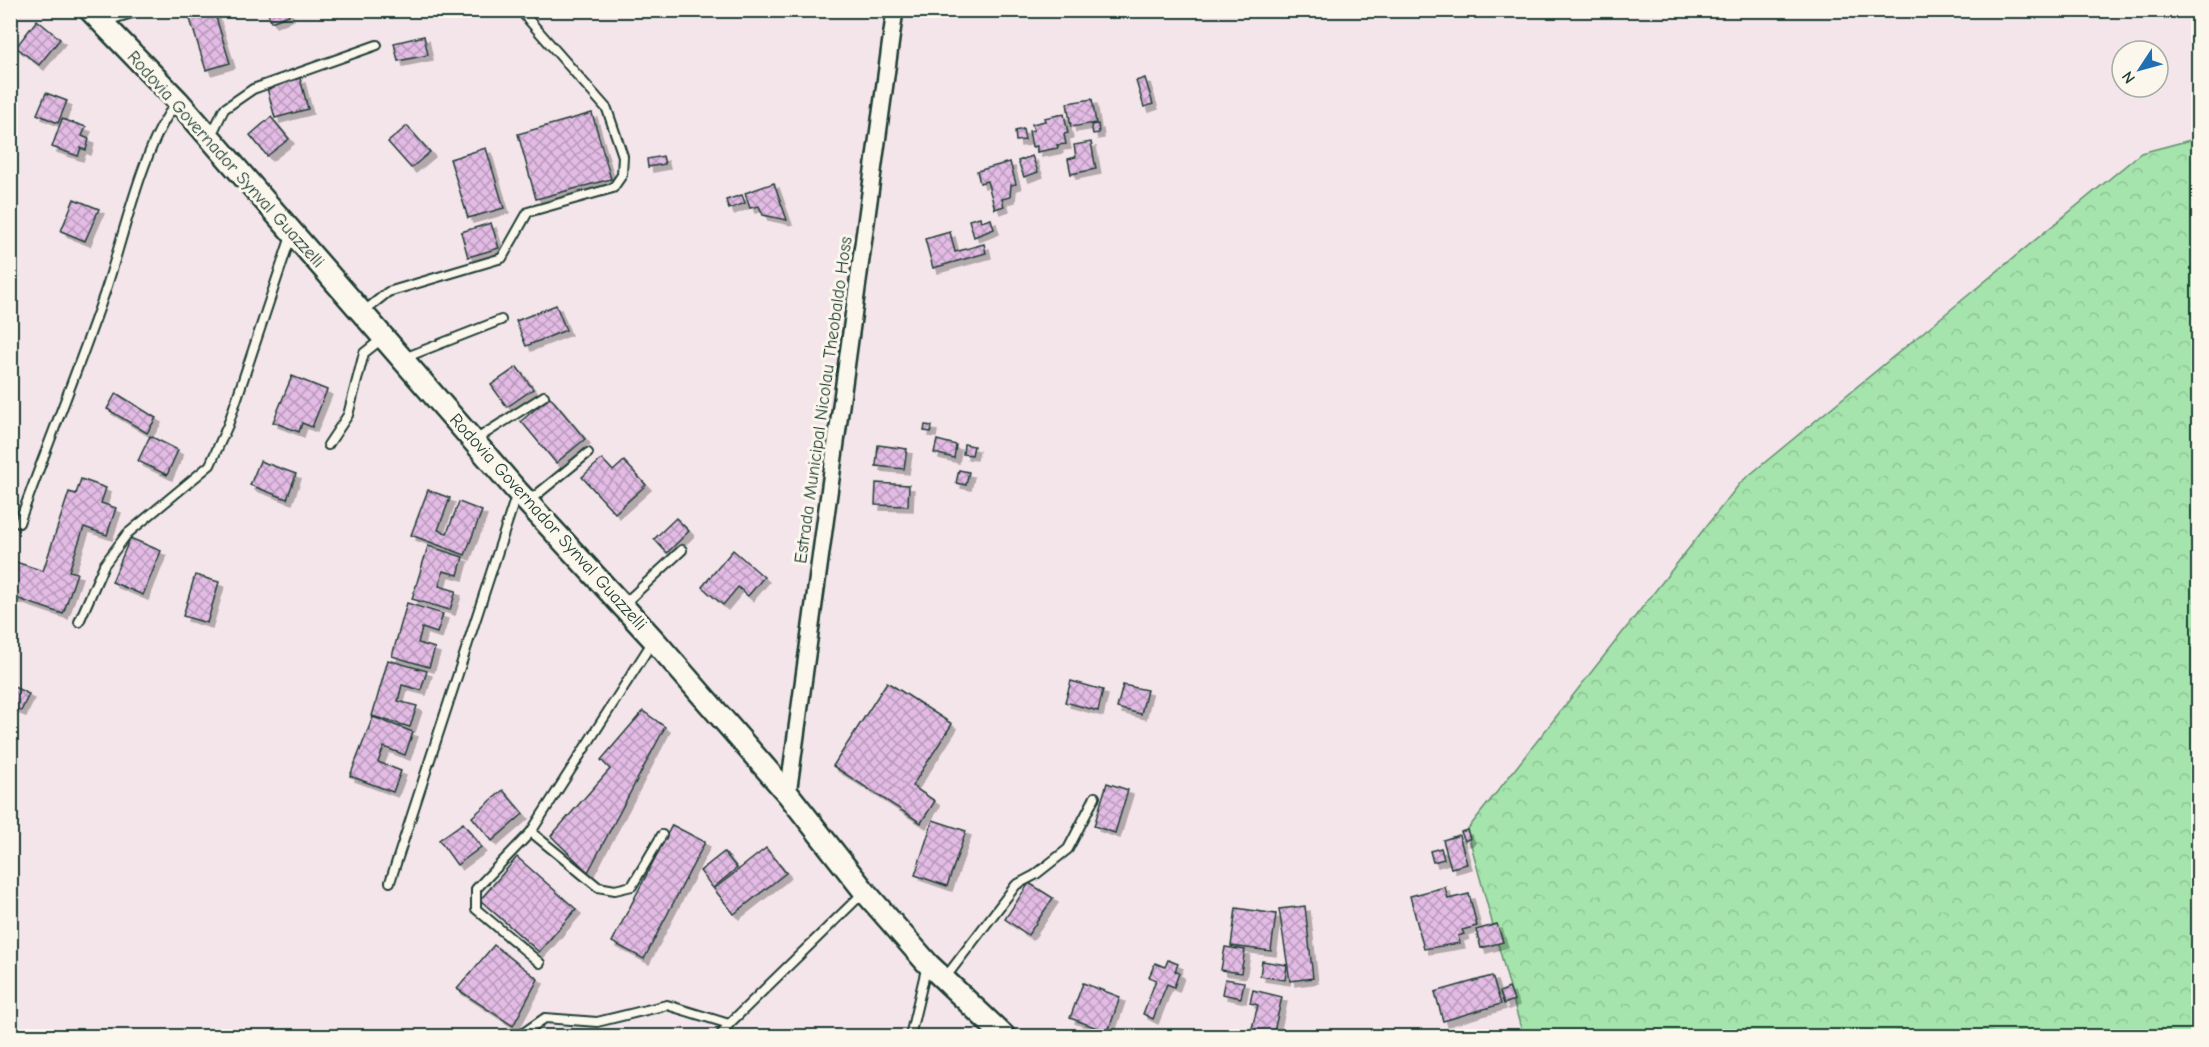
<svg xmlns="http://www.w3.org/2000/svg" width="2209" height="1047" viewBox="0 0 2209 1047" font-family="'Comic Neue',sans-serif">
  <defs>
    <pattern id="forest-crowns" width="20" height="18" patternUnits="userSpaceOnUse" patternTransform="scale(1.5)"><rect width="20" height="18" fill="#a5e4ac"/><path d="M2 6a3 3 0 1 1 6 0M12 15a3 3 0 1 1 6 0" fill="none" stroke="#8ec495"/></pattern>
    <pattern id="building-cross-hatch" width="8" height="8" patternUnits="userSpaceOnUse" patternTransform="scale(1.5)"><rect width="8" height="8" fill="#e3bbe4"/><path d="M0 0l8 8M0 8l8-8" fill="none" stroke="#b799ba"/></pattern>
    <filter id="shadow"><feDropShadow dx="5" dy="5" stdDeviation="0" flood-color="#0004"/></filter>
  </defs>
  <rect width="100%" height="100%" fill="#f4e5ea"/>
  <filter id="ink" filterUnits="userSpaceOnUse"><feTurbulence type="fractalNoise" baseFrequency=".0167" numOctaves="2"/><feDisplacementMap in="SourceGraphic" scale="12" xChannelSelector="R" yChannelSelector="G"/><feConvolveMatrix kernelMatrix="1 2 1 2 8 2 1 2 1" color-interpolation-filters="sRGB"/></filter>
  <g filter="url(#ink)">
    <!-- forest -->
    <path fill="url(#forest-crowns)" stroke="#629070" stroke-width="1.5" d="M2198,138V1036H1523L1467,830L1741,482L2141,153Z"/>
    <!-- building -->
    <g fill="url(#building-cross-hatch)" stroke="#1f3d34" stroke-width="1.5" filter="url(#shadow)">
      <path d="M267,10H287L289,15L271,22Z"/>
      <path d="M214,11L230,63L206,70L190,19Z"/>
      <path d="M37,20L60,39L39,65L16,47Z"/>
      <path d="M424,36L428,55L398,61L394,43Z"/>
      <path d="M300,78L308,109L275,118L267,88Z"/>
      <path d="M1145,78L1153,104L1144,107L1136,81Z"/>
      <path d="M46,93L67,101L58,123L37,114Z"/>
      <path d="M1092,99L1096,123L1071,127L1067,103Z"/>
      <path d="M592,113L611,179L536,199L518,134Z"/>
      <path d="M1064,114L1068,133L1064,134L1066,144L1057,145L1058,148L1037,152V146L1032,147L1029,131L1034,130L1032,124L1045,121L1044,118Z"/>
      <path d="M271,117L289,139L267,156L250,135Z"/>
      <path d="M62,119L86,127L82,136L89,139L86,150L81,148L78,156L52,147Z"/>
      <path d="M1098,124L1099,133L1093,134L1091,125Z"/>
      <path d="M407,126L430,152L411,168L388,142Z"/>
      <path d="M1023,129L1025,140L1016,141L1015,131Z"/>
      <path d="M1091,142L1096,169L1071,174L1068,159L1076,157L1074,145Z"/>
      <path d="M486,148L504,208L468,218L450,159Z"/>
      <path d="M663,156L665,164L648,167L647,159Z"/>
      <path d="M1032,156L1038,172L1024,177L1018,161Z"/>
      <path d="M1010,162L1016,184L1011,185L1010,197L1002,199L1004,206L995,209L987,181L980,183L977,171Z"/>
      <path d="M774,183L787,220L763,215L759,206L750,208L745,193Z"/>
      <path d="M742,195L745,203L729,209L726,200Z"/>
      <path d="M74,199L99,209L85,241L61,231Z"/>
      <path d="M980,217L981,222L991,219L994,229L974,237L969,220Z"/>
      <path d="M491,223L499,248L468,257L461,232Z"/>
      <path d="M950,232L955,252L984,244L986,253L933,268L925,239Z"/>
      <path d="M556,305L566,330L526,346L516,321Z"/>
      <path d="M517,367L533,389L507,407L491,385Z"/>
      <path d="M292,376L327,390L312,427L302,423L299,432L273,422Z"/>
      <path d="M116,393L156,418L147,433L107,409Z"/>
      <path d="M550,397L585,439L556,463L521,421Z"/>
      <path d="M925,425L932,426L931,432L924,431Z"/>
      <path d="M150,436L178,450L167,475L138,461Z"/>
      <path d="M937,440L956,445L954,458L934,453Z"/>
      <path d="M964,444L974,446L972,455L963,454Z"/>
      <path d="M878,445L907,449L904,469L876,466Z"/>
      <path d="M602,459L613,471L624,461L646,485L615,513L582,477Z"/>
      <path d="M260,461L296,474L287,499L250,485Z"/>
      <path d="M959,470L969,472L966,485L956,483Z"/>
      <path d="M81,479L106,488L101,503L116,508L107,535L84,527L69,571L77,573L63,614L10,596V560L43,571L69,492L76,494Z"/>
      <path d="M876,483L909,485L908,506L875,505Z"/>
      <path d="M428,490L450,498L438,530L447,533L459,502L482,511L465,555L411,535Z"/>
      <path d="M676,518L689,531L667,553L654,539Z"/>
      <path d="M130,538L161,551L143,595L112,582Z"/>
      <path d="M428,546L463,557L458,575L443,571L439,586L456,591L450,610L412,599Z"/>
      <path d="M733,550L764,577L748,596L738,587L723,605L702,587Z"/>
      <path d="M195,575L219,582L207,623L183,616Z"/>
      <path d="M407,603L443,614L437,633L422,628L418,643L435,648L429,667L392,656Z"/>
      <path d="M388,660L427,671L421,690L402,685L398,701L417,706L410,727L372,716Z"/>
      <path d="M1071,681L1103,690L1098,711L1065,702Z"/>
      <path d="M887,682L952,724L912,786L935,801L921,823L833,766Z"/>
      <path d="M10,685L29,694L21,711L10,707Z"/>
      <path d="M1123,685L1147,690L1141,714L1117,708Z"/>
      <path d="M643,711L665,727L588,872L551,836L610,769L601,760Z"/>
      <path d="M373,717L413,732L405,755L384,747L378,762L401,771L393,792L350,776Z"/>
      <path d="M1107,783L1128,790L1115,833L1094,826Z"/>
      <path d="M503,790L523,814L492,841L472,817Z"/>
      <path d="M933,820L966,831L947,886L915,875Z"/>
      <path d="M463,823L481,847L457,865L439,840Z"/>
      <path d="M672,825L705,842L644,959L612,942Z"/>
      <path d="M1467,830L1470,838L1465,841L1461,832Z"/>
      <path d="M1459,835L1467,864L1451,868L1443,840Z"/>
      <path d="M766,848L786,873L734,914L714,889Z"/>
      <path d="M1441,848L1444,859L1433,862L1430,851Z"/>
      <path d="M724,852L737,868L713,888L700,871Z"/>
      <path d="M517,857L576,909L539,952L480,900Z"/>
      <path d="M1029,883L1053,898L1028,935L1005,919Z"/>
      <path d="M1445,887L1448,899L1469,894L1477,926L1462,930L1464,934L1458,936L1460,943L1424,949L1410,896Z"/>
      <path d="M1305,906L1313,978L1290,981L1279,909Z"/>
      <path d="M1236,908L1276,914L1271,951L1231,946Z"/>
      <path d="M1497,924L1503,942L1481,948L1476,930Z"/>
      <path d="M494,945L538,979L513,1026L457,989Z"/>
      <path d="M1225,947L1245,950L1241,973L1221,970Z"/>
      <path d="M1168,960L1178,964L1175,971L1179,973L1174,987L1167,984L1153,1019L1143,1014L1156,980L1149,977L1155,963L1165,967Z"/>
      <path d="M1262,961L1287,965L1285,980L1260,976Z"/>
      <path d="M1492,976L1501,1004L1443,1021L1435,992Z"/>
      <path d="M1225,979L1244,982L1241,998L1222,994Z"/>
      <path d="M1083,983L1120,997L1108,1032L1070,1018Z"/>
      <path d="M1509,988L1514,1000L1504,1004L1500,992Z"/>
      <path d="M1253,990L1282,997L1273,1036L1251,1032L1258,1005L1250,1003Z"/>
    </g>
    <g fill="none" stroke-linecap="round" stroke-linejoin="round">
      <defs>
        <g id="lane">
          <path d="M106,21L142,10"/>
          <path d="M211,136L224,109L253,89L377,45"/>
          <path d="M363,312L388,292L502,258L528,212L613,188L622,175L623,156L607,109L520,10"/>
          <path d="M404,358L501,320"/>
          <path d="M475,440L544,396"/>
          <path d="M328,445L348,415L364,353L383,338"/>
          <path d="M529,501L588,453"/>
          <path d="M19,523C47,446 78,370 105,292C123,239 143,144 177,102"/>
          <path d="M624,604L682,550"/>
          <path d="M79,622L104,565L127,534L210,465L228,425L291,236"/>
          <path d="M531,832L598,887L615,890L632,886L662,835"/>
          <path d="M390,882L517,493"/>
          <path d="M540,963L476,909V889L531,832L653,641"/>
          <path d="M945,978L1016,885L1035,875L1068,849L1095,797"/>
          <path d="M519,1036L545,1018L597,1022L667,1005L729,1024"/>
          <path d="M720,1036L729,1024L863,893"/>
          <path d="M910,1036L927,965"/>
        </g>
        <path id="street" d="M788,794L895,10"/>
        <path id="secondary" d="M90,10L178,101L517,491L654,640L788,794L865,892L928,964L1004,1036"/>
      </defs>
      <!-- lane casing -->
      <use href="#lane" stroke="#1f3d34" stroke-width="12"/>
      <!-- street casing -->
      <use href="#street" stroke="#1f3d34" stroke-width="20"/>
      <!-- secondary casing -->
      <use href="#secondary" stroke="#1f3d34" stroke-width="26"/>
      <!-- lane -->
      <use href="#lane" stroke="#fbf7ec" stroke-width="8"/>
      <!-- street -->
      <use href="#street" stroke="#fbf7ec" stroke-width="15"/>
      <!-- secondary -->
      <use href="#secondary" stroke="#fbf7ec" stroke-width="21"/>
    </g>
  </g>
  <g text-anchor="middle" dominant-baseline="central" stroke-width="6" stroke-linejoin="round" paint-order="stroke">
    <!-- street labels -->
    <g font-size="18" fill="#1f3d34" stroke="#fbf7ec">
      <text transform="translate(226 159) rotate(48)">Rodovia Governador Synval Guazzelli</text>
      <text transform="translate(823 400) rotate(-82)">Estrada Municipal Nicolau Theobaldo Hoss</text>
      <text transform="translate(548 522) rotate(48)">Rodovia Governador Synval Guazzelli</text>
    </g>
  </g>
  <!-- margin -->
  <rect width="2209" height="1047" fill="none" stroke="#fbf7ec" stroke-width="36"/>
  <rect x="18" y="18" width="2173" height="1011" fill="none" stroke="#1f3d34" stroke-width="2" filter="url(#ink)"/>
  <!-- north arrow -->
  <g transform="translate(2140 69) rotate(234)"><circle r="28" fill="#fbf7ec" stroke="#a3ada2" stroke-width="1.5"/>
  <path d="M0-4.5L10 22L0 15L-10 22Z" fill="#1f6fb2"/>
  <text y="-9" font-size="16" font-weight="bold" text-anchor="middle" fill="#1f3d34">N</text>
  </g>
</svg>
